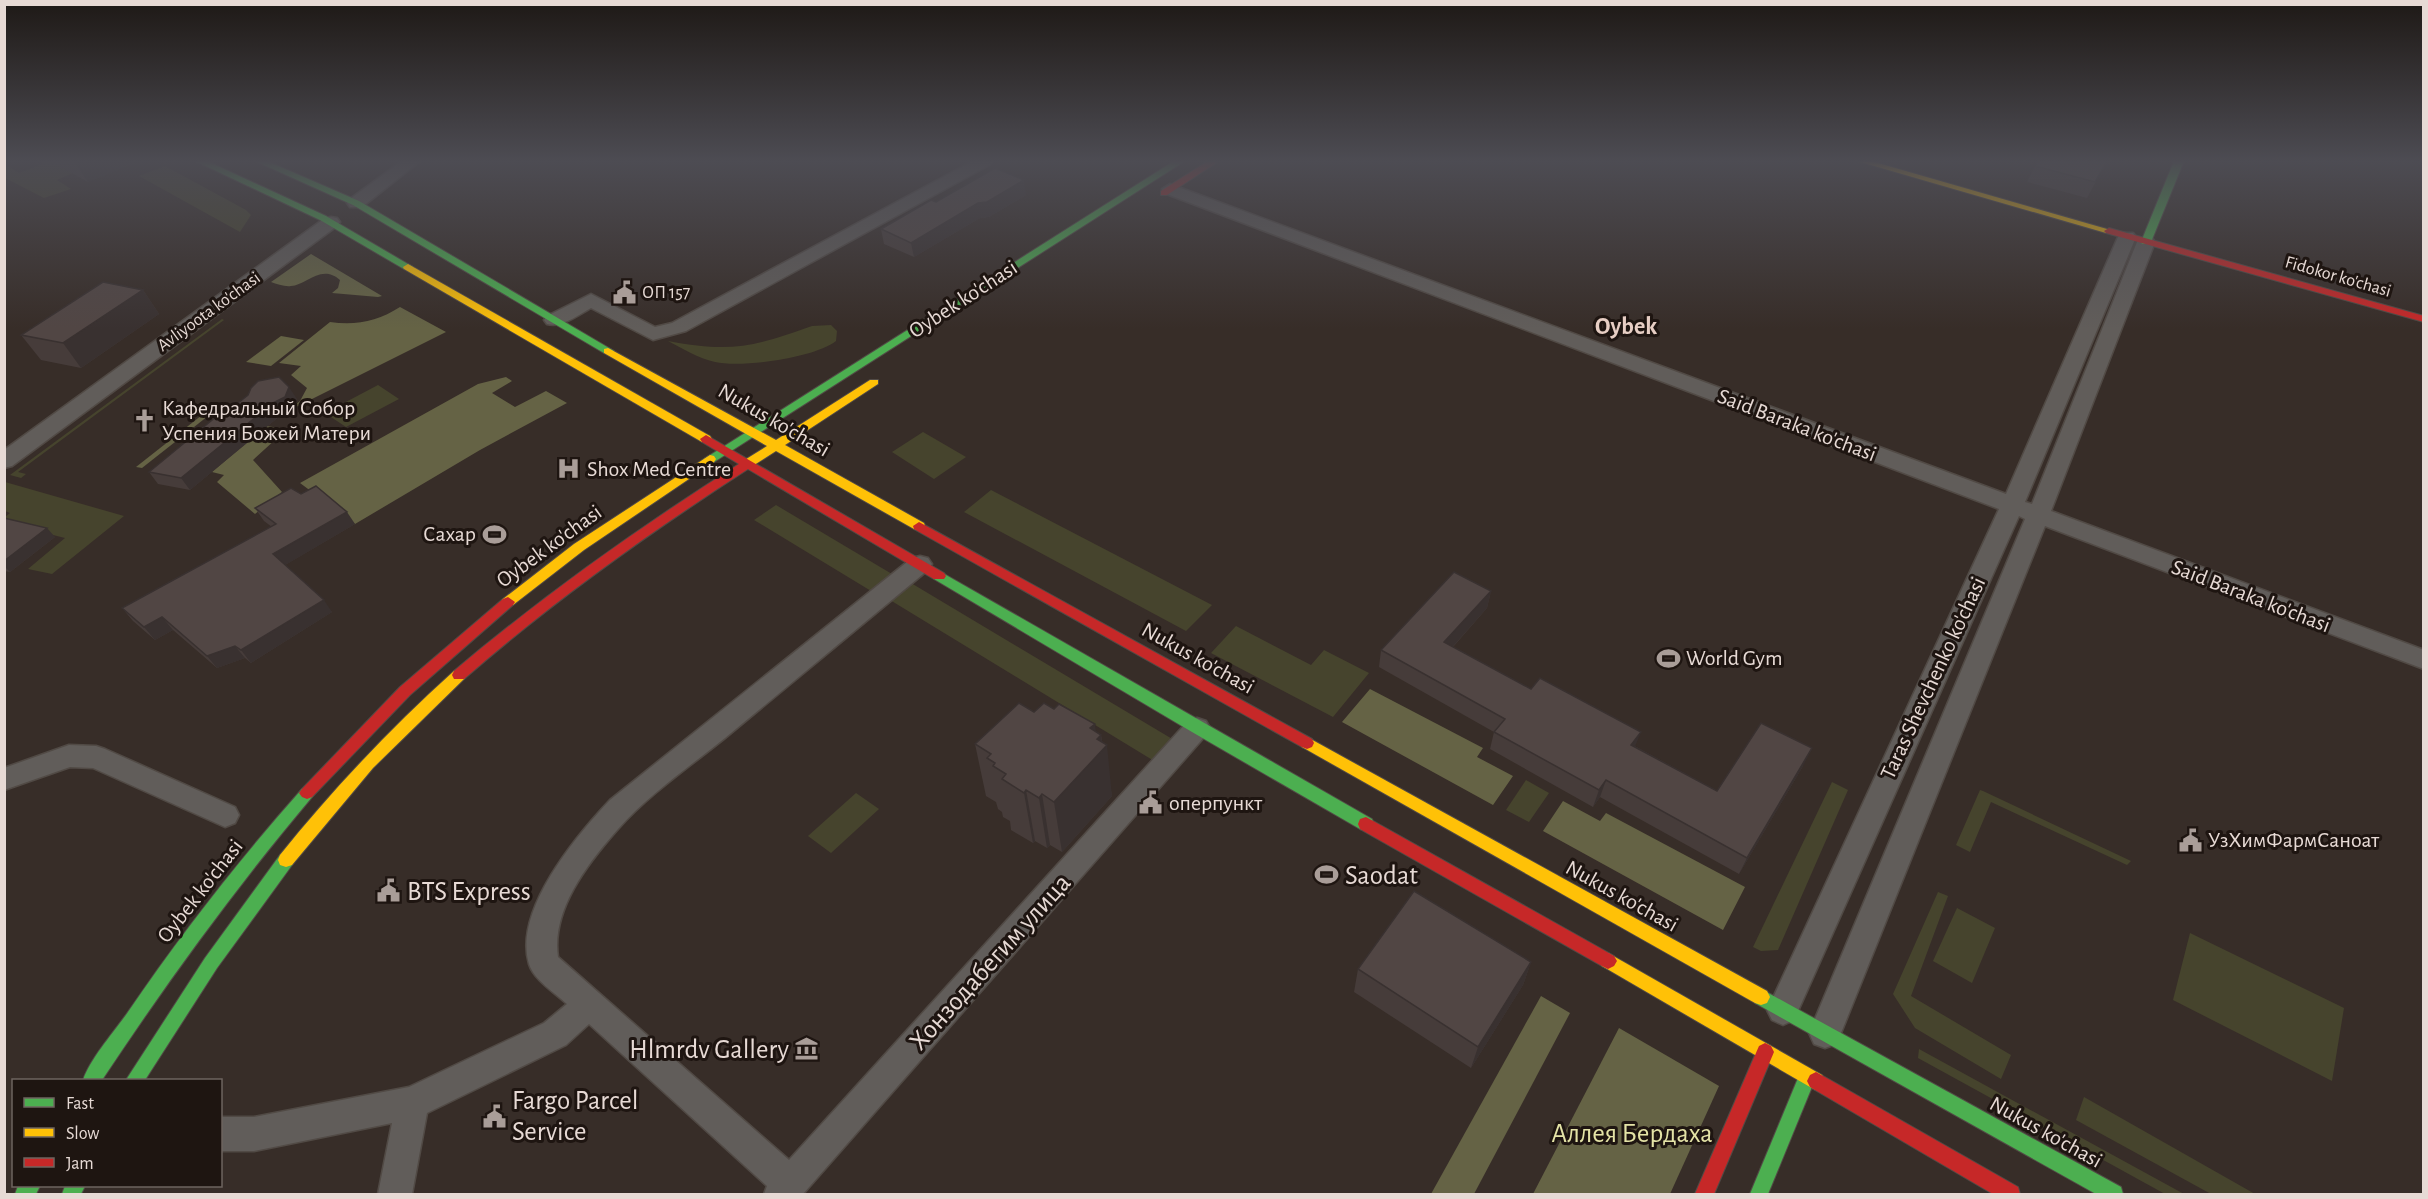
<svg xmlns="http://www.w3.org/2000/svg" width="2428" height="1199" viewBox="0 0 2428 1199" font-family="'Alegreya Sans',sans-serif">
  <rect width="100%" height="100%" fill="#372d28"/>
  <!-- green -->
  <g fill="#46442d">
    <path d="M39,161H50L73,173L57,180L71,189L44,198L5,178V164L19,173L43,164Z"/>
    <path d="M165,166L246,210L251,215L240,232L139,176Z"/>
    <path d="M222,319L224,320L18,472L26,474L21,478L10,475Z"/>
    <path d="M812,326L831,325L837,331L836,341C814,358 742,368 715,362C698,358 683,349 668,341C731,353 753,347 812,326Z"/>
    <path d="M378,385L399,399L346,427L325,413Z"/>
    <path d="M923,432L966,457L934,479L892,452Z"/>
    <path d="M5,482L124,516L52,574L28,569L65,538L5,523V517L10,513L5,511Z"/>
    <path d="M991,490L1212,605L1186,631L964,512Z"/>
    <path d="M776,505L897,577L876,594L754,520Z"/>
    <path d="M911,583L1179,743L1159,764L890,600Z"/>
    <path d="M1236,626L1311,665L1324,650L1369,673L1333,717L1211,653Z"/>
    <path d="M1526,780L1549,793L1529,822L1506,810Z"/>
    <path d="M1832,782L1848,790L1778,950L1761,951L1753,947Z"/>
    <path d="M1980,790L1983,791L2131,861L2127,865L1991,802L1970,852L1956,845Z"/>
    <path d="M856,793L879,809L831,853L808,836Z"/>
    <path d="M1938,892L1948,896L1911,996L2011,1055L2001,1079L1915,1028L1893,994Z"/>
    <path d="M1957,908L1995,928L1972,983L1933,961Z"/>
    <path d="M2190,933L2344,1008L2332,1081L2173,1000Z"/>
    <path d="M1919,1049L2184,1194H2165L1918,1058Z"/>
    <path d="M2084,1097L2255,1194H2211L2076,1120Z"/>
  </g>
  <!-- forest -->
  <g fill="#656345">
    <path d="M311,254L382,296L378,297L332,293L338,288L340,280C321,263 305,286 291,286C285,287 277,284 271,282Z"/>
    <path d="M400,307L446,332L296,407L294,406L300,401L307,388L291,375L301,366L279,363L330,322C356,326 378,321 400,307Z"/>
    <path d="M281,336L304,340L271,366L246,362Z"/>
    <path d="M506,377L512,381L492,393L515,407L546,391L567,403L480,450L355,524L300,483L478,384Z"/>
    <path d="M202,415L208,416L142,468L136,467Z"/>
    <path d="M266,426L287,429L253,460L282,492L255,514L217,482L224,475L212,472Z"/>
    <path d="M1370,689L1483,748L1477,757L1513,776L1493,805L1342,722Z"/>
    <path d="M1563,801L1600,821L1606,813L1745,887L1723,930L1543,831Z"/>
    <path d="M1541,996L1570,1013L1474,1194H1431Z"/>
    <path d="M1619,1028L1719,1086L1670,1194H1533Z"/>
  </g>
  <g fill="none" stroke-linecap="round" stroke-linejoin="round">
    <defs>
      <g id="street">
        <path d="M402,161H420L362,207H350L347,203L350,199Z"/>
        <path d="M973,161H993L991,164L686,331L653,340L591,308C578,315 562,328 547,324L544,320L547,316L591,294L655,327L672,323Z"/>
        <path d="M1170,184L2006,494L2118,237L2121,233H2133L2136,237L2025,502L2032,504L2137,242L2140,238H2152L2155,242L2051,511L2424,650V669L2045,526L1841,1033L1836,1044L1825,1048L1814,1044L1809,1033L2025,519L2019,516L1794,1020L1783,1025L1772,1020L1767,1010L1772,1000L1999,509L1164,193L1162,189Z"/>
        <path d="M331,217L337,218L340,222L337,226L12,466L4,468V450L325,218Z"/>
        <path d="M920,556L928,558L932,564L928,570C860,626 793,682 725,738C689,767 648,795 618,829C588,863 551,910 558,957L789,1160L1188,721L1197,718L1206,721L1210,728L1206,735L803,1194H764L767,1186L589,1024L566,1045L427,1113L412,1194H378L392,1123L254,1151H220V1117H254L409,1087L544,1023L567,1004C555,993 534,980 529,964C513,911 576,836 610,800L912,558Z"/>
        <path d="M69,745L96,746L105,749L235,807L239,815L235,823L225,827L93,768L70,767L4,790V768Z"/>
      </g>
      <g id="fast">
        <path d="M195,161H207L326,216L413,267L412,269H404L320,220Z"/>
        <path d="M255,161H267L359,201L614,351L612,353H604L353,205Z"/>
        <path d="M1174,161H1185L714,462H706L704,459Z"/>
        <path d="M2174,161H2184L2151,242L2150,244H2142L2141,242Z"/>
        <path d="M939,571L1372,819L1374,824L1372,829L1366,831L1360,829L1192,732L934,579L932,576L934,573Z"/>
        <path d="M307,787L312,789L315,793L312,797C236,887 167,982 102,1080H83C90,1059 114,1032 128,1012C181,934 239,860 302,789Z"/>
        <path d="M286,853L292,855L294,860L292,865L217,968L145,1080H126L205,958L280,855Z"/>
        <path d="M1761,989L2121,1187L2123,1194H2096L1755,1003L1752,997L1755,991Z"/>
        <path d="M1807,1068L1813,1071L1816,1077L1768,1194H1750L1801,1071Z"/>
        <path d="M18,1186H40L36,1194H15Z"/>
        <path d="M65,1186H85L81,1194H62Z"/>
      </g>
      <g id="slow">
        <path d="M1857,161H1871L2114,231L2106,233Z"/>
        <path d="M408,264L710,436L712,439L710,442H702L404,269L403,267Z"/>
        <path d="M608,348L776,440L870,380H878V384L785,445L924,523L925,526L919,530L914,529L776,451L751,467H743L741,464L743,461L767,446L604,353V349Z"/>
        <path d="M710,455L714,456L716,459L714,462L584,550L513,605H503L501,602L503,599L574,544Z"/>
        <path d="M459,670L464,671L466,675L464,679L373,768L292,865L286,867L280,865L278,860L280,855C333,789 391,728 454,671Z"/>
        <path d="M1307,737L1767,991L1770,997L1767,1003L1761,1005L1755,1003L1302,747L1300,743L1302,739Z"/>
        <path d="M1608,953L1822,1075L1825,1081L1822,1087L1816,1090L1810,1087L1602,966L1599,961L1602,956Z"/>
      </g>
      <g id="jam">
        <path d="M1208,161H1219L1167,195H1161V191Z"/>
        <path d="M2109,228L2424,316V322L2106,233L2104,231Z"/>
        <path d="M706,435L944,573L946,576L944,579H934L748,469C649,533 553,601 464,679H454L452,675L454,671C544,595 640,527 739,464L702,442L700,439Z"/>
        <path d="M919,522L1312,739L1314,743L1312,747L1307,749L1302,747L914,529L913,526Z"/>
        <path d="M508,597L515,602L513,605L410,695L312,797L307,799L302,797L299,793L302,789L400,687L503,599Z"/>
        <path d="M1366,817L1614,956L1617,961L1614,966L1608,969L1602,966L1360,829L1358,824L1360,819Z"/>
        <path d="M1765,1043L1771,1046L1774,1052L1714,1194H1695L1759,1046Z"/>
        <path d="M1816,1072L2018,1187L2020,1194H1993L1810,1087L1807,1081L1810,1075Z"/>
      </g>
    </defs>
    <!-- street casing -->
    <use href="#street" stroke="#514a45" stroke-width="3"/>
    <!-- fast casing -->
    <use href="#fast" stroke="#514a45" stroke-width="2"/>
    <!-- slow casing -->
    <use href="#slow" stroke="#514a45" stroke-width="2"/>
    <!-- jam casing -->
    <use href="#jam" stroke="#514a45" stroke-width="2"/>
    <!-- street -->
    <use href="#street" fill="#615d5a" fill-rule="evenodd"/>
    <!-- fast -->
    <use href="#fast" fill="#4caf50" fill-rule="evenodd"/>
    <!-- slow -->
    <use href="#slow" fill="#ffc107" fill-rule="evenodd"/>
    <!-- jam -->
    <use href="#jam" fill="#c62828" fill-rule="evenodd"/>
  </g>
  <!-- wall -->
  <g fill="#463c3a">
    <path d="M50,161H139L88,182Z"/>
    <path d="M2107,161L2087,198L2027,182L2035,166Z"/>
    <path d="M1026,195L989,217L980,218L914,257L884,244L881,229L936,202Z"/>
    <path d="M143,290L159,314L81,368L41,360L21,335Z"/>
    <path d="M297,399L293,409L281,415L190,490L158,484L149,472Z"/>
    <path d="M255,508L355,524L285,565L332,612L251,663L245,658L217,668L173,630L155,640L133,621L122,608L272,527L264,521Z"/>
    <path d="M4,518L55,537L10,572L4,571Z"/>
    <path d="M1491,591L1487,608L1453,647L1717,791L1803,766L1739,874L1600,797L1593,807L1490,749L1494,732L1379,667L1381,650Z"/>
    <path d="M1054,709L1095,724V731L1101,735L1112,796L1062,852L1050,845L1047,848L1035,841L1033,843L1011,830L1010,821L1003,817L1002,812L998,809L996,802L986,796L975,744L1034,712Z"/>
    <path d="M1531,962L1523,985L1471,1068L1354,992L1358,969Z"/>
  </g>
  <!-- shaded-wall -->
  <g fill="#393130">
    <path d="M74,161H139L88,182Z"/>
    <path d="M1024,180L1026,195L989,217L980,218L914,257L911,243L978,203Z"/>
    <path d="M143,290L159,314L81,368L63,343Z"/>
    <path d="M289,387L297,399L293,409L281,415L190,490L181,478Z"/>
    <path d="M347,512L355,524L282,567L273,554Z"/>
    <path d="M47,528L55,537L10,572L4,566V561Z"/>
    <path d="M1491,591L1487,608L1441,660L1444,642Z"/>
    <path d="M324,600L332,612L251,663L241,650Z"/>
    <path d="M162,617L173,630L155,640L144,627Z"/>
    <path d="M235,646L245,658L217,668L207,656Z"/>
    <path d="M1095,724L1098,755L1097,739L1101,735L1103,750L1107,745L1112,796L1062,852L1054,802L1090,728Z"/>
    <path d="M1641,732L1634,749L1631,745Z"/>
    <path d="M1812,748L1803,766L1739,874L1747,858Z"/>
    <path d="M1606,780L1600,797L1593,807L1599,790Z"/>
    <path d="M1026,790L1035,841L1033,843L1024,793Z"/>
    <path d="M1042,794L1050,845L1047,848L1039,798Z"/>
    <path d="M1531,962L1523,985L1471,1068L1478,1047Z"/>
  </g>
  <!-- building -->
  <g fill="#514644" stroke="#393130" stroke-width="1.5">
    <path d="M2038,161H2107L2095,182L2035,166Z"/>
    <path d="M995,168L1024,180L987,202L978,203L911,243L881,229L931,200L936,202Z"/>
    <path d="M103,282L143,290L63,343L21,335Z"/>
    <path d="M279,377L289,387L285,397L273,403L181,478L149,472L234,402L238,403L248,395L251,388L258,381Z"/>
    <path d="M316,486L347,512L273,554L324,600L241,650L235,646L207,656L162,617L144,627L122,608L276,524L255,508L291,488L301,494Z"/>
    <path d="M4,518L47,528L4,561Z"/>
    <path d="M1454,572L1491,591L1444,642L1531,689L1540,678L1641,732L1631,745L1717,791L1761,723L1812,748L1747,858L1606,780L1599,790L1494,732L1505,719L1381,650Z"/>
    <path d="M1019,703L1034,712L1044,703L1054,709L1059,704L1095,724L1090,728L1101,735L1097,739L1107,745L1054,802L1042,794L1039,798L1026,790L1024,793L1002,779L1006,774L993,766L995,763L987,758L991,754L975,744Z"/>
    <path d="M1414,891L1531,962L1478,1047L1358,969Z"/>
  </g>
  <!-- sky -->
  <linearGradient id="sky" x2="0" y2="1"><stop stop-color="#1e1916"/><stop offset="0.49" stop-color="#4d4c53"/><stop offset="1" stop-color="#4d4c53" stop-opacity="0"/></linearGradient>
  <rect width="2428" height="329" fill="url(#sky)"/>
  <!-- icons -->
  <defs>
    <symbol id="civic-bare" viewBox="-9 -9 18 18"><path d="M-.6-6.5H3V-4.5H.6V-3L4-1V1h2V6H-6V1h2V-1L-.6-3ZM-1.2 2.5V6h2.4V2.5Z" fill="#a99d98" stroke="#1e1511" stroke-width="2.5" paint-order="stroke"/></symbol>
    <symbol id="church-bare" viewBox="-9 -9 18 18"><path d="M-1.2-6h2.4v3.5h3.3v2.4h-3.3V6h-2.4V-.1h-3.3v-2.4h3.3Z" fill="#a99d98" stroke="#1e1511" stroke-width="2.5" paint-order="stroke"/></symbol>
    <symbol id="hospital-bare" viewBox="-9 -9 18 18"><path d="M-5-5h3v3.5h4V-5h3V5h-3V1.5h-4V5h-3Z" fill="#a99d98" stroke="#1e1511" stroke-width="2.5" paint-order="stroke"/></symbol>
    <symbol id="stadium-bare" viewBox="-9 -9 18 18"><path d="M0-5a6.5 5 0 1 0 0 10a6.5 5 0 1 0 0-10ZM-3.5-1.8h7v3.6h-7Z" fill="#a99d98" stroke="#1e1511" stroke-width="2.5" paint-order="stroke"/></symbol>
    <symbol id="museum-bare" viewBox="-9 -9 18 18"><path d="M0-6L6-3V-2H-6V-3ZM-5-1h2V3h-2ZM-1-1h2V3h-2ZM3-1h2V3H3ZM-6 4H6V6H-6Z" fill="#a99d98" stroke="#1e1511" stroke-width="2.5" paint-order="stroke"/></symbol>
  </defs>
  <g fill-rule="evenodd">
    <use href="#civic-bare" x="608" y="276" width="33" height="33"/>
    <use href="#church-bare" x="128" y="404" width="33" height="33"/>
    <use href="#hospital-bare" x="552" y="452" width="33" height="33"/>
    <use href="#stadium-bare" x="478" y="518" width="33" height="33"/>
    <use href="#stadium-bare" x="1652" y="642" width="33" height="33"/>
    <use href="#civic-bare" x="1134" y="786" width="33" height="33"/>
    <use href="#civic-bare" x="2174" y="824" width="33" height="33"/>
    <use href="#stadium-bare" x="1310" y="858" width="33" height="33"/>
    <use href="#civic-bare" x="372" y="874" width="33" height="33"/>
    <use href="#museum-bare" x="790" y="1032" width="33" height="33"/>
    <use href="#civic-bare" x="478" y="1100" width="33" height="33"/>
  </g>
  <g text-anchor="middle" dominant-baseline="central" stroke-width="6" stroke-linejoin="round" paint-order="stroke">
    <!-- far-street labels -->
    <g font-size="18" fill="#e7dad5" stroke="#1e1511">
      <text transform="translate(2338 277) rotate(16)">Fidokor ko'chasi</text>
      <text transform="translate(209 312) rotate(-36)">Avliyoota ko'chasi</text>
    </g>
    <!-- far-poi labels -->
    <g font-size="18" fill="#e7dad5" stroke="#1e1511" text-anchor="start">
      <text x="642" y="293">ОП 157</text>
    </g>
    <!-- street labels -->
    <g font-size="22" fill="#e7dad5" stroke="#1e1511">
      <text transform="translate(963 299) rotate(-33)">Oybek ko'chasi</text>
      <text transform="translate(774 420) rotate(30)">Nukus ko'chasi</text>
      <text transform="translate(1797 425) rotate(21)">Said Baraka ko'chasi</text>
      <text transform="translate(549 546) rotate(-36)">Oybek ko'chasi</text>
      <text transform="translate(2251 596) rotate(21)">Said Baraka ko'chasi</text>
      <text transform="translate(1198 658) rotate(29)">Nukus ko'chasi</text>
      <text transform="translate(1933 678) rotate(-65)">Taras Shevchenko ko'chasi</text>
      <text transform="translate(200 891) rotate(-52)">Oybek ko'chasi</text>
      <text transform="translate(1622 896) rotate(29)">Nukus ko'chasi</text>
      <text transform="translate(2046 1132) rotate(29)">Nukus ko'chasi</text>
    </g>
    <!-- poi labels -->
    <g font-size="22" fill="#e7dad5" stroke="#1e1511" text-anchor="start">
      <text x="162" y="408">Кафедральный Собор<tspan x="162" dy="25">Успения Божeй Матери</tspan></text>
      <text x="587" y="469">Shox Med Centre</text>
      <text x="476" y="534" text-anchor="end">Сахар</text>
      <text x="1686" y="658">World Gym</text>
      <text x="1169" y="803">оперпункт</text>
      <text x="2208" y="840">УзХимФармСаноат</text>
    </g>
    <!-- neighbourhood labels -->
    <g font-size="24" font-weight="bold" fill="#e7cec4" stroke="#1e1511">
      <text x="1626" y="327">Oybek</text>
    </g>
    <!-- near-poi labels -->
    <g font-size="27" fill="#e7dad5" stroke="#1e1511" text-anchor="start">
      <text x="1345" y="875">Saodat</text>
      <text x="407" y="891">BTS Express</text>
      <text x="789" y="1049" text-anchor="end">Hlmrdv Gallery</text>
      <text x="512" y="1100">Fargo Parcel<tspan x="512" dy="31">Service</tspan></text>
    </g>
    <!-- near-street labels -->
    <g font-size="27" fill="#e7dad5" stroke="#1e1511">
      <text transform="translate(990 962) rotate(-48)">Хонзодабегим улица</text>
    </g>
    <!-- near-park labels -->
    <g font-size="27" fill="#e4e3a6" stroke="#1e1511">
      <text x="1632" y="1133">Аллея Бердаха</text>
    </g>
  </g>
  <!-- border -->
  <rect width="2428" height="1199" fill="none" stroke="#e7dad5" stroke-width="12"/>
  <!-- legend -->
  <rect x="12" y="1079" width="210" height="108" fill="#1e1511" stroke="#6e645f" stroke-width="1.5"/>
  <rect x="24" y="1098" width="30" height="9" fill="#4caf50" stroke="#6e645f" stroke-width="1.5"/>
  <text x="66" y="1109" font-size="18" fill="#e7dad5">Fast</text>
  <rect x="24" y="1128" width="30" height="9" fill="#ffc107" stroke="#6e645f" stroke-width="1.5"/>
  <text x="66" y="1139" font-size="18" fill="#e7dad5">Slow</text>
  <rect x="24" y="1158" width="30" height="9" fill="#c62828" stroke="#6e645f" stroke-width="1.5"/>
  <text x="66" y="1169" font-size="18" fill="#e7dad5">Jam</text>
</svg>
